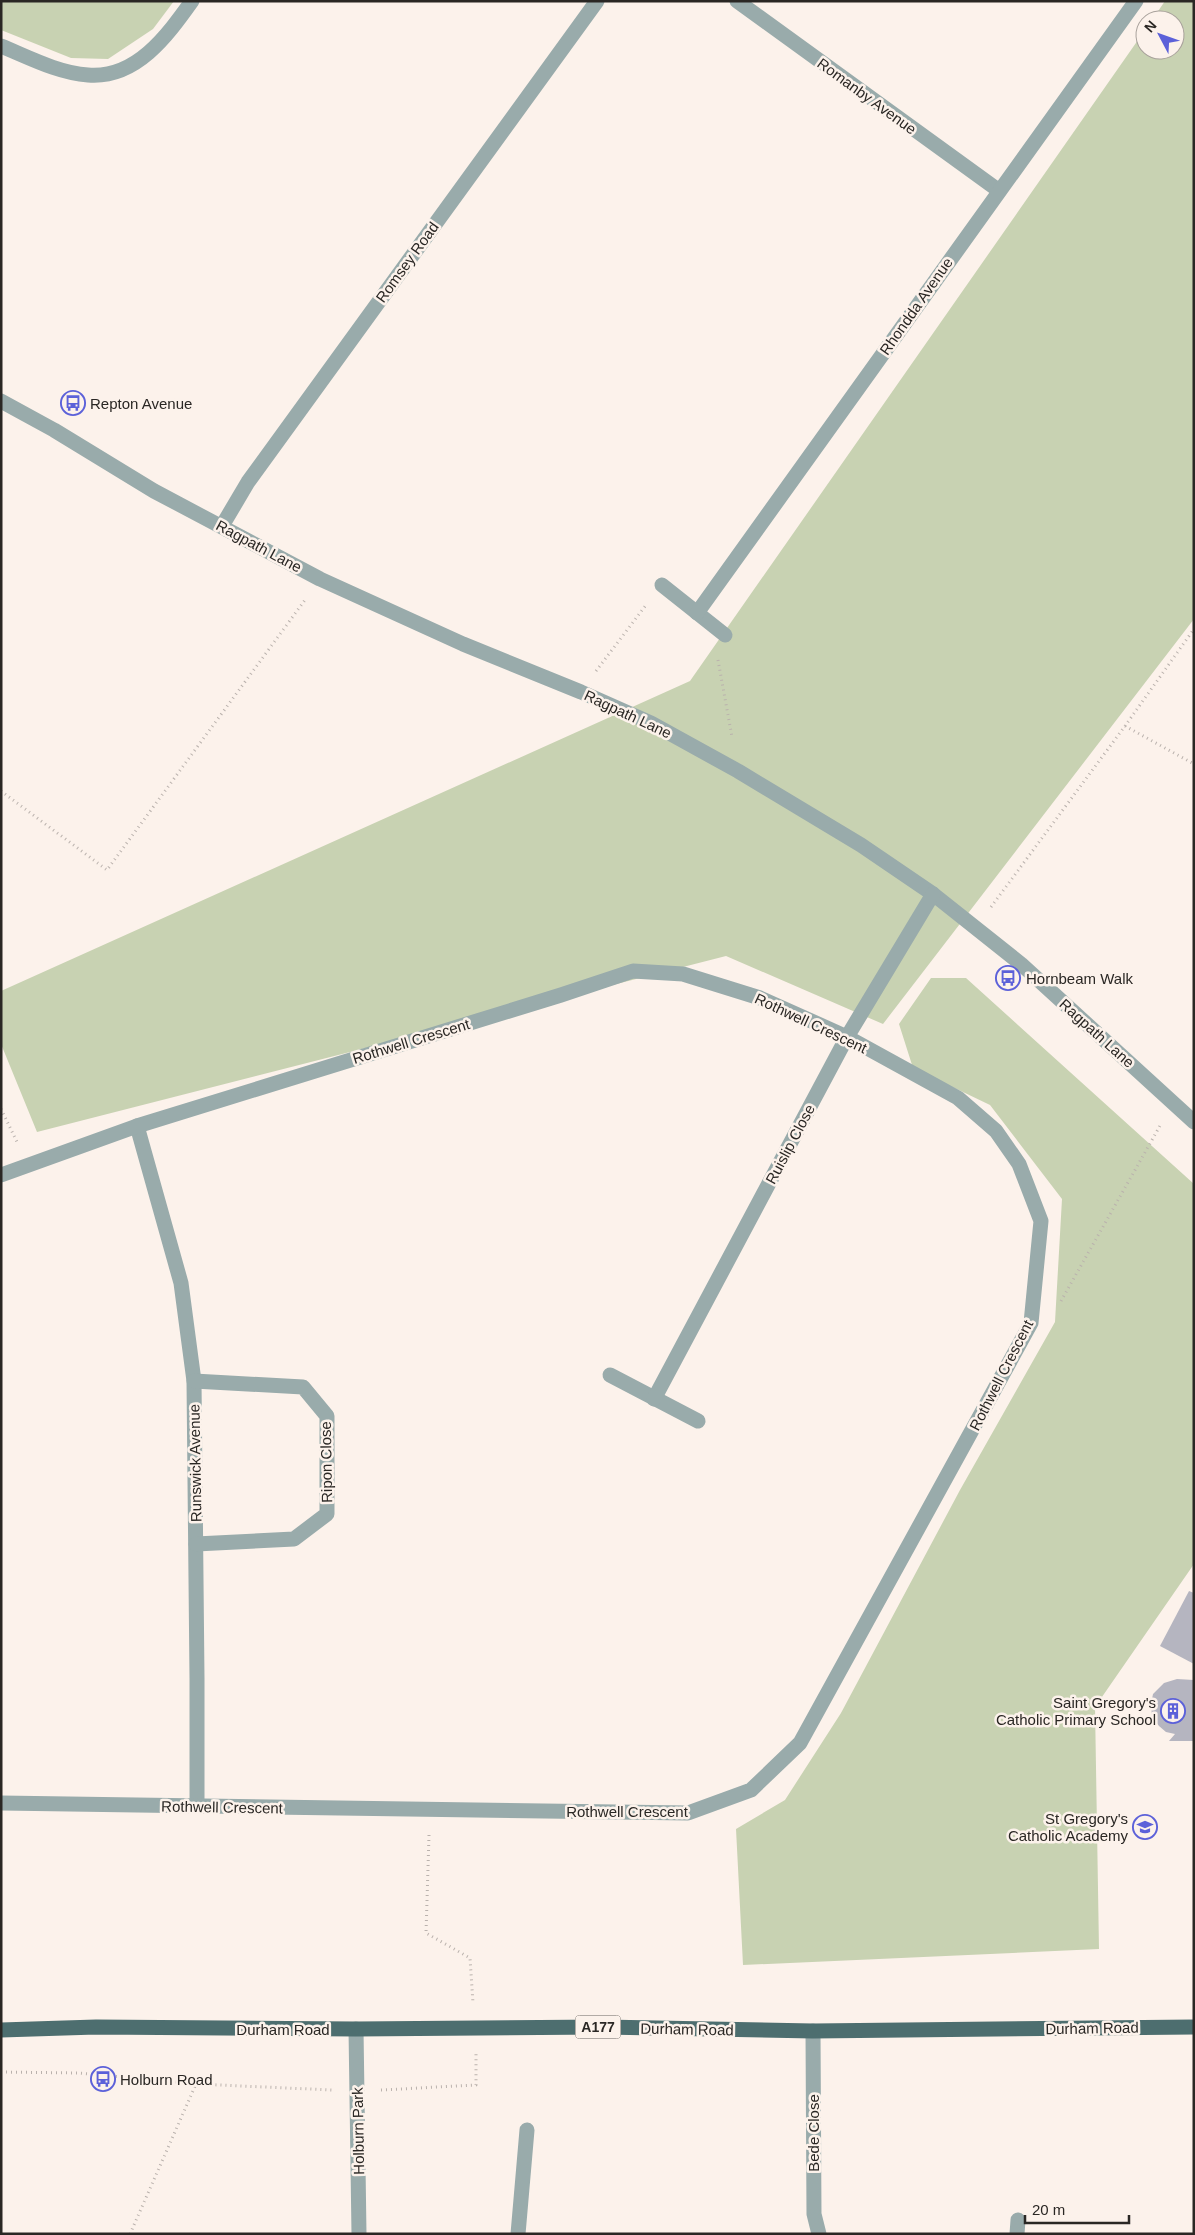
<svg xmlns="http://www.w3.org/2000/svg" width="1195" height="2235" viewBox="0 0 1195 2235" font-family="Arial,sans-serif">
  <rect width="100%" height="100%" fill="#fcf2eb"/>
  <!-- green -->
  <g fill="#c8d2b2">
    <path d="M1,1H174L153,29L108,59L71,58L1,30Z"/>
    <path d="M1165,1H1194V619L883,1024L726,956L37,1132L1,1044V991L690,681L1145,30V50H1175V20H1152Z"/>
    <path d="M931,978H966L1194,1184V1564L1095,1707L1099,1949L743,1965L736,1829L785,1800L841,1713L960,1490L1055,1322L1062,1199L990,1105L913,1068L899,1024Z"/>
  </g>
  <!-- building -->
  <g fill="#b5b5c0">
    <path d="M1189,1591L1194,1593V1664L1160,1646Z"/>
    <path d="M1177,1679L1194,1680V1741H1169L1175,1734L1166,1732L1159,1726L1152,1717L1151,1704L1153,1694L1164,1683Z"/>
  </g>
  <g fill="none" stroke-linecap="round" stroke-linejoin="round">
    <!-- path -->
    <g stroke="#bab2ad" stroke-width="3" stroke-dasharray="1 4" stroke-linecap="butt">
      <path d="M718,660L732,737"/>
      <path d="M596,671L646,605"/>
      <path d="M1125,726L1194,764"/>
      <path d="M1,791L107,870L305,600"/>
      <path d="M991,907L1125,726L1194,629"/>
      <path d="M1,1109L17,1142"/>
      <path d="M1061,1301L1161,1124"/>
      <path d="M429,1835L426,1933L470,1958L473,2003"/>
      <path d="M1,2072L79,2073L196,2084L332,2090"/>
      <path d="M381,2090L476,2085V2054"/>
      <path d="M130,2234L196,2084"/>
    </g>
    <!-- minor -->
    <g stroke="#99abab" stroke-width="15">
      <path d="M737,1L998,190"/>
      <path d="M1,46C28,57 58,73 88,75C136,79 167,36 192,1"/>
      <path d="M1,401L54,430L154,491L320,579L463,644L581,692L651,723L738,771L861,845L933,894L1021,964L1194,1122"/>
      <path d="M222,526L248,482L597,1"/>
      <path d="M662,585L725,635"/>
      <path d="M697,613L1136,1"/>
      <path d="M137,1126L181,1283L194,1381L197,1678V1806"/>
      <path d="M1,1175L137,1126L561,995L633,971L683,974L760,998L847,1037L958,1098L996,1131L1019,1164L1041,1221L1031,1323L800,1743L751,1790L688,1813L1,1803"/>
      <path d="M610,1375L698,1421"/>
      <path d="M194,1381L303,1387L327,1416V1514L294,1539L196,1544"/>
      <path d="M654,1399L847,1037L933,894"/>
      <path d="M356,2029L359,2234"/>
      <path d="M813,2031L814,2214L819,2234"/>
      <path d="M518,2234L527,2130"/>
      <path d="M1017,2234L1018,2220"/>
    </g>
    <!-- major -->
    <path stroke="#4d6e6f" stroke-width="15" d="M1,2030L96,2027L356,2029L603,2027L813,2031L1194,2027"/>
  </g>
  <!-- icons -->
  <defs>
    <symbol id="bus-ring" viewBox="-11 -11 22 22"><circle r="9.5" fill="#fcf2eb" stroke="#5c61d9" stroke-width="1.5"/><path d="M-5-6H5V4H4V6H2V4H-2V6H-4V4H-5ZM-3.5-4V0h7V-4ZM-3.5 1.2v1.5H-2V1.2ZM2 1.2v1.5H3.5V1.2Z" fill="#5c61d9"/></symbol>
    <symbol id="building-ring" viewBox="-11 -11 22 22"><circle r="9.5" fill="#fcf2eb" stroke="#5c61d9" stroke-width="1.5"/><path d="M-4-6H4V6H1V3H-1V6H-4ZM-2.5-4.3h1.7v1.8h-1.7ZM.8-4.3h1.7v1.8H.8ZM-2.5-1h1.7V.8h-1.7ZM.8-1h1.7V.8H.8Z" fill="#5c61d9"/></symbol>
    <symbol id="school-ring" viewBox="-11 -11 22 22"><circle r="9.5" fill="#fcf2eb" stroke="#5c61d9" stroke-width="1.5"/><path d="M0-5L7-2L0 1L-7-2ZM-4 1L0 2.5L4 1V4Q0 6-4 4Z" fill="#5c61d9"/></symbol>
  </defs>
  <g fill-rule="evenodd">
    <use href="#bus-ring" x="59" y="389" width="28" height="28"/>
    <use href="#bus-ring" x="994" y="964" width="28" height="28"/>
    <use href="#building-ring" x="1159" y="1697" width="28" height="28"/>
    <use href="#school-ring" x="1131" y="1813" width="28" height="28"/>
    <use href="#bus-ring" x="89" y="2065" width="28" height="28"/>
  </g>
  <g text-anchor="middle" dominant-baseline="central" stroke-width="5" stroke-linejoin="round" paint-order="stroke">
    <!-- shield labels -->
    <rect fill="#fcf2eb" stroke="#696460" stroke-width="1" x="575.5" y="2015.5" width="45" height="23" rx="4"/>
    <g font-size="14" font-weight="bold" fill="#2a2724">
      <text x="598" y="2027">A177</text>
    </g>
    <!-- street labels -->
    <g font-size="15" fill="#2a2724" stroke="#fcf2eb">
      <text transform="translate(867 96) rotate(36)">Romanby Avenue</text>
      <text transform="translate(407 262) rotate(-54)">Romsey Road</text>
      <text transform="translate(916 306) rotate(-55)">Rhondda Avenue</text>
      <text transform="translate(259 546) rotate(28)">Ragpath Lane</text>
      <text transform="translate(628 714) rotate(25)">Ragpath Lane</text>
      <text transform="translate(811 1023) rotate(25)">Rothwell Crescent</text>
      <text transform="translate(1097 1033) rotate(42)">Ragpath Lane</text>
      <text transform="translate(411 1041) rotate(-17)">Rothwell Crescent</text>
      <text transform="translate(790 1144) rotate(-62)">Ruislip Close</text>
      <text transform="translate(1001 1375) rotate(-63)">Rothwell Crescent</text>
      <text transform="translate(326 1462) rotate(-91)">Ripon Close</text>
      <text transform="translate(195 1463) rotate(-91)">Runswick Avenue</text>
      <text transform="translate(222 1807) rotate(1)">Rothwell Crescent</text>
      <text x="627" y="1811">Rothwell Crescent</text>
      <text transform="translate(1092 2028) rotate(-1)">Durham Road</text>
      <text x="283" y="2029">Durham Road</text>
      <text transform="translate(687 2029) rotate(1)">Durham Road</text>
      <text transform="translate(358 2131) rotate(-91)">Holburn Park</text>
      <text transform="translate(813 2133) rotate(-90)">Bede Close</text>
    </g>
    <!-- poi labels -->
    <g font-size="15" fill="#2a2724" stroke="#fcf2eb" text-anchor="start">
      <text x="90" y="403">Repton Avenue</text>
      <text x="1026" y="978">Hornbeam Walk</text>
      <text x="1156" y="1702" text-anchor="end">Saint Gregory's<tspan x="1156" dy="17">Catholic Primary School</tspan></text>
      <text x="1128" y="1818" text-anchor="end">St Gregory's<tspan x="1128" dy="17">Catholic Academy</tspan></text>
      <text x="120" y="2079">Holburn Road</text>
    </g>
  </g>
  <!-- border -->
  <rect width="1195" height="2235" fill="none" stroke="#2a2724" stroke-width="5"/>
  <!-- north arrow -->
  <g transform="translate(1160 35) rotate(311)"><circle r="24" fill="#fcf2eb" stroke="#a8a19b"/>
  <path d="M0-4L9 19L0 12L-9 19Z" fill="#5c61d9"/>
  <text y="-8" font-size="14" font-weight="bold" text-anchor="middle" fill="#2a2724">N</text>
  </g>
  <!-- scale -->
  <path d="M1025 2215v8h104v-8" fill="none" stroke="#2a2724" stroke-width="2.5"/>
  <text x="1032" y="2215" font-size="15" fill="#2a2724" stroke="#fcf2eb" stroke-width="4" paint-order="stroke">20 m</text>
</svg>
